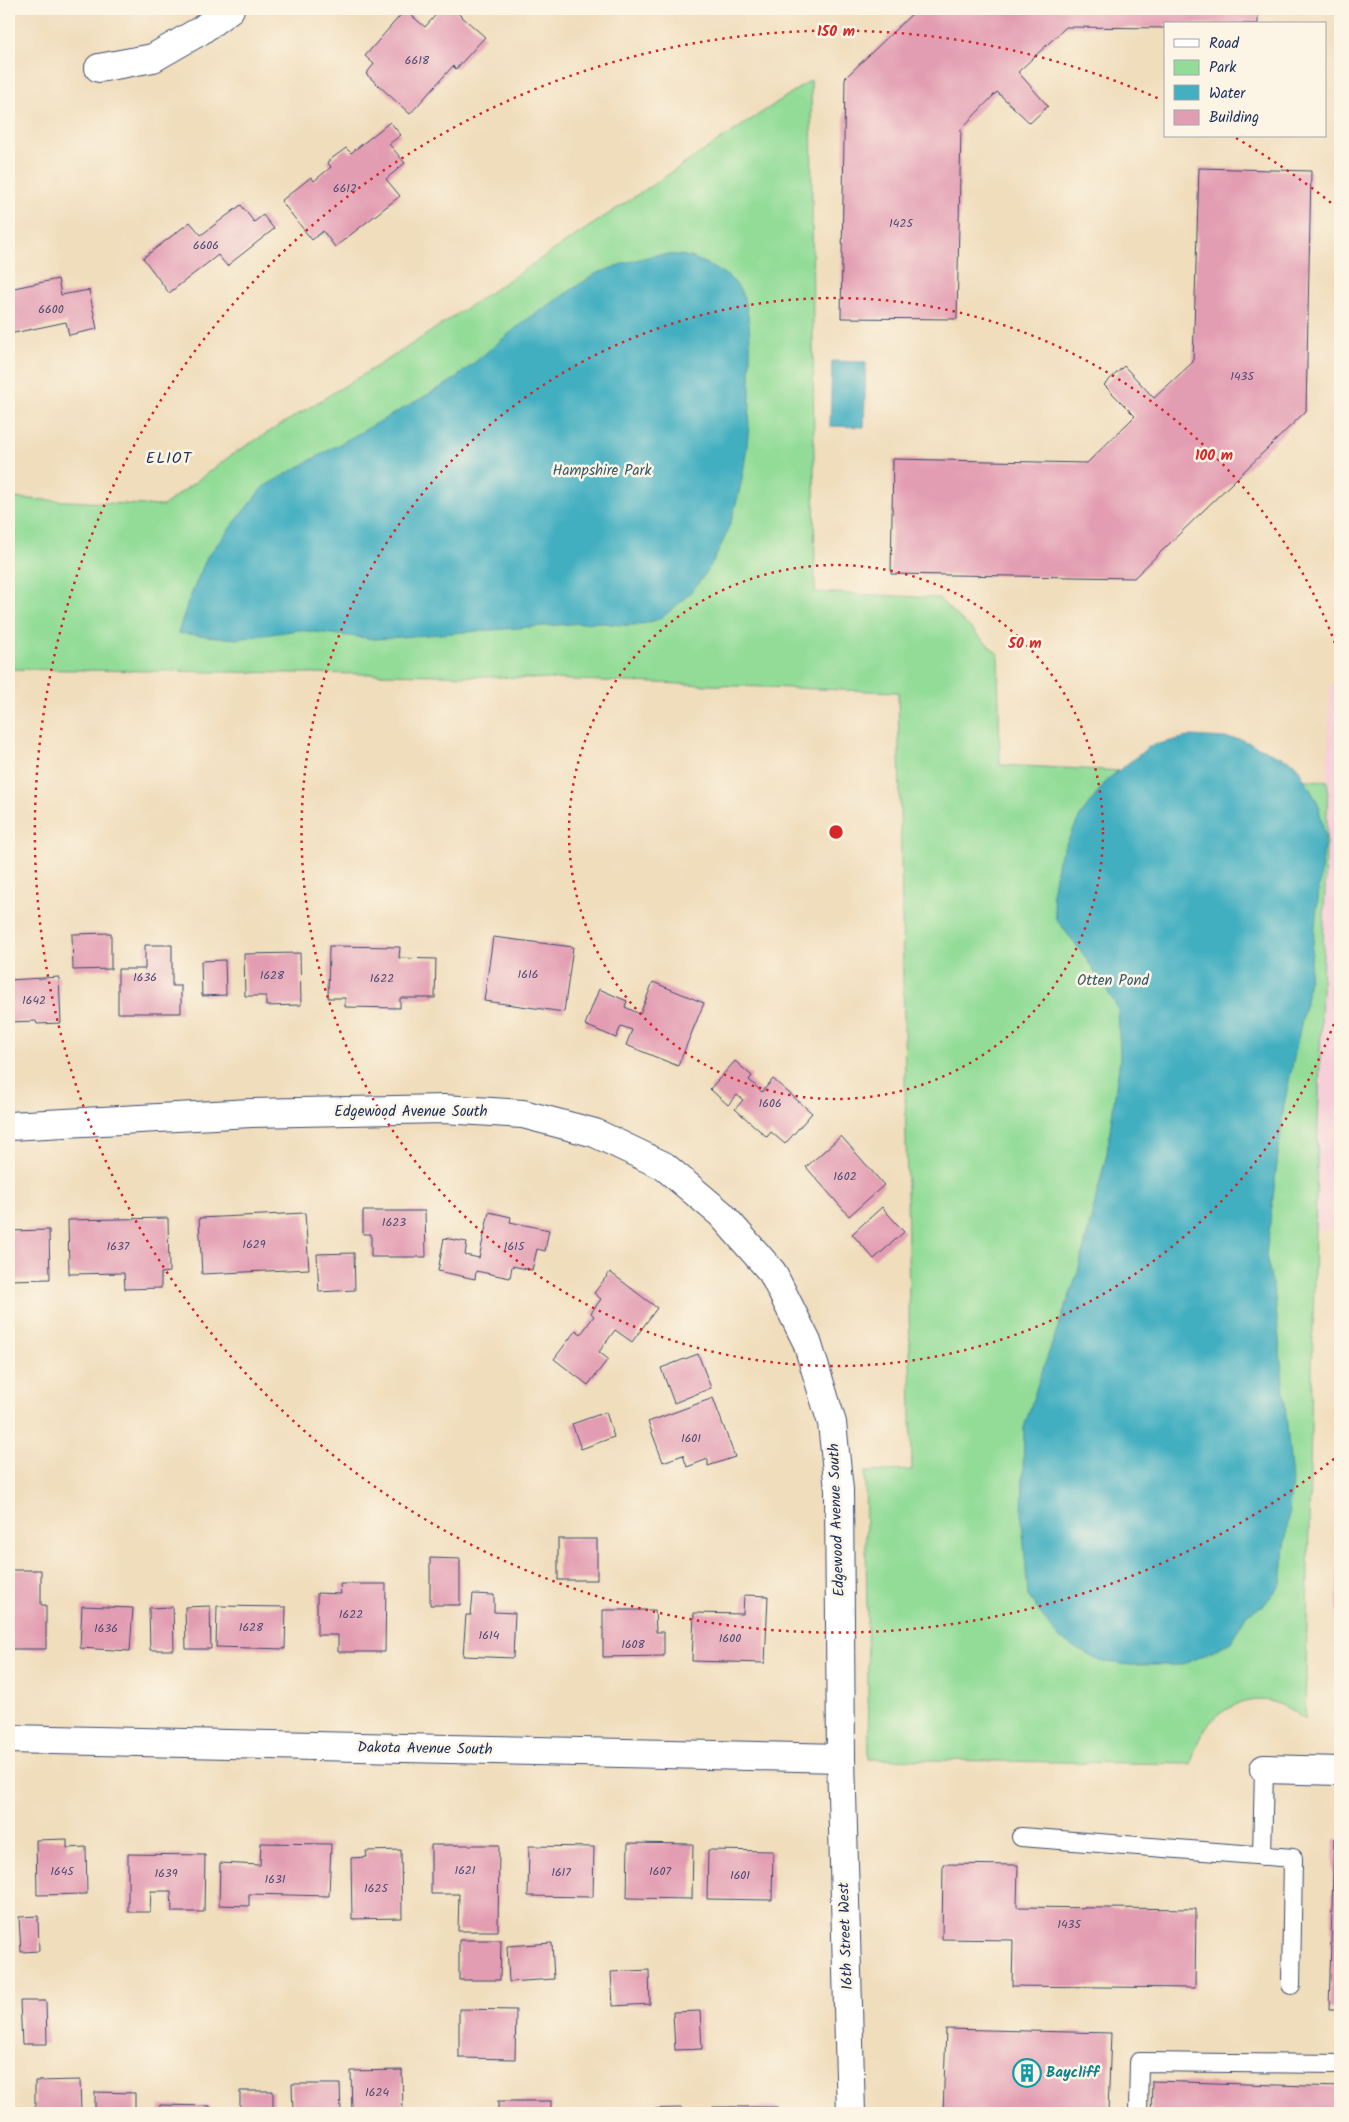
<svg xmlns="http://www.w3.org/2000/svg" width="1349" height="2122" viewBox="0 0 1349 2122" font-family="Kalam,sans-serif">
  <rect width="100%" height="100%" fill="#fcf5e5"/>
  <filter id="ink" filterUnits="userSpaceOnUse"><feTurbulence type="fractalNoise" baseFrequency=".02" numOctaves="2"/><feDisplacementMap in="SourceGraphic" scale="10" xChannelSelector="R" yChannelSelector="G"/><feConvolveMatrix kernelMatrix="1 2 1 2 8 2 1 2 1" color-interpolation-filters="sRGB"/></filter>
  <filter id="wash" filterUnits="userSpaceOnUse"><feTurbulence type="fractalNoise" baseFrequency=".0096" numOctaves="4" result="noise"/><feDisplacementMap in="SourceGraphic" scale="20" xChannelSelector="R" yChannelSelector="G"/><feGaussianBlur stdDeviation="1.12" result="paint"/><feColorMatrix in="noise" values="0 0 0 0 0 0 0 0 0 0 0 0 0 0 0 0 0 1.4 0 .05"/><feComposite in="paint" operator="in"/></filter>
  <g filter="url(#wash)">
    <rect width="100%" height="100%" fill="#f0ddbc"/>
    <!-- built -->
    <path fill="#f6cfd8" d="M1330,685H1340V1230H1315Z"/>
    <!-- green -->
    <path fill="#92dc97" stroke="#56867a" d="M811,80L815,592L938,598L998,654L1000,765L1328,781L1315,1230L1305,1720C1297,1714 1289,1708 1279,1704C1253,1693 1218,1707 1204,1731C1197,1741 1194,1752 1191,1764L869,1759L865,1472L912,1470L898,692L440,675L9,669V498L163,506L233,454L400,352Z"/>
    <!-- water -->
    <g fill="#43afc1" stroke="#2f6f90">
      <path d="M655,255C665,255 676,254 686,256C697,258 728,274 735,283C752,301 750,344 750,367C752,445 741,552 677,605C671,610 663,618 656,620C634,628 619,625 596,622L375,639L298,630L237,639L178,633L188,602L207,557L263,487L452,381L522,323L595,274L625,263Z"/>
      <path d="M832,361L866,362L864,427L830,426Z"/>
      <path d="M1192,736L1240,739L1295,763L1318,803L1325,838L1307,996L1284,1105L1266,1256L1275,1295L1292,1481L1281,1584L1264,1605L1247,1614L1231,1642L1182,1665H1130L1099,1661L1059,1639L1028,1596L1022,1519L1024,1428L1039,1380L1078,1272L1107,1153L1120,1058L1118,1008L1084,955L1056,919L1052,894L1058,860L1079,818L1108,779L1150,746Z"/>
    </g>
    <g id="blocks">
      <!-- building -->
      <g fill="#e39db2">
        <path d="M441,9H453L485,37L456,69L453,66L410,114L366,74L374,64L365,56L405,10L425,27Z"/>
        <path d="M917,9H1258V24H1165V28L1066,27L1018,72L1048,106L1030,123L997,92L961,129L957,319L841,318L845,78Z"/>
        <path d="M390,122L401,135L389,144L405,163L386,179L400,196L335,247L323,231L312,240L281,201L311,177L314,181L331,167L327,162L346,148L351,153Z"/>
        <path d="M1199,168L1311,171L1306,411L1134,578L891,574L893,459L1087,463L1135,416L1104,385L1124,366L1154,398L1193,362Z"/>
        <path d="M241,205L254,222L263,215L274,229L227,266L218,255L169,293L143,258L190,222L201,235Z"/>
        <path d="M58,279L61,295L89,290L97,329L69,335L66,322L9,334V289Z"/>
        <path d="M111,933V969L73,970L72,934Z"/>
        <path d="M493,937L573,947L564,1012L484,1001Z"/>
        <path d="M145,945H172V986H181V1013H118V969H145Z"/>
        <path d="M329,946L400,947L399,958L436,959L435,998H400V1008L345,1007V998H328Z"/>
        <path d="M300,953L301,1005L266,1006V996H245L244,954Z"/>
        <path d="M225,960L226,995L202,996L201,961Z"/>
        <path d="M59,977L61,1023L37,1024L36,1021L9,1022V980Z"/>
        <path d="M653,982L704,1003L678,1066L626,1045L632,1030L621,1026L616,1038L585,1025L599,989L627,1001L625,1007L640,1014Z"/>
        <path d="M735,1061L752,1076L749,1080L762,1092L773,1079L812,1113L785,1144L771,1132L767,1137L735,1109L743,1100L737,1095L728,1105L710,1089Z"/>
        <path d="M841,1136L884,1185L849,1216L806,1167Z"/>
        <path d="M882,1207L904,1232L874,1259L852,1234Z"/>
        <path d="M363,1211H425L426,1257H371V1234H363Z"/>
        <path d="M489,1212L511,1217L510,1222L549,1230L545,1251L537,1249L532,1270L512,1266L510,1278L476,1271L475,1279L438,1271L444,1238L467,1242L465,1255L479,1258Z"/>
        <path d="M305,1213L309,1269L202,1274L199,1218Z"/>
        <path d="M168,1218L169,1272L161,1273V1288L125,1289L124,1273L69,1274L68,1220Z"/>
        <path d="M49,1230L50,1279L9,1280V1231Z"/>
        <path d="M354,1253L355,1290L319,1292L317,1254Z"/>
        <path d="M610,1272L657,1308L632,1342L615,1330L599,1352L608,1359L588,1385L554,1359L576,1330L581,1334L594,1316L591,1313L601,1299L594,1293Z"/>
        <path d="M698,1354L711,1388L674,1403L661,1368Z"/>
        <path d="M713,1398L735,1457L708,1466V1459L687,1467L683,1455L663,1462L648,1422Z"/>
        <path d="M606,1412L614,1437L581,1449L572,1424Z"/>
        <path d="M1339,1479H1340V1669H1336Z"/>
        <rect x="558" y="1539" width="39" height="41"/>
        <path d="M430,1558L460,1559V1605H430Z"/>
        <path d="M9,1570H41V1605H46V1649H9Z"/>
        <path d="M340,1584H386L385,1652H338V1635H317V1593L341,1594Z"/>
        <path d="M473,1594L494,1595V1612L515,1613L513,1658L463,1656L466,1615H471Z"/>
        <path d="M744,1595L768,1596L765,1663L692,1661L694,1613L743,1614Z"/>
        <path d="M82,1606L133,1608L130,1651L80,1648Z"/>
        <path d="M210,1606L211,1649H186L185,1607Z"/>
        <path d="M217,1606L286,1607L285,1649L216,1647Z"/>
        <path d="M173,1607L174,1650H150L149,1608Z"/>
        <path d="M603,1610H655L656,1632H664V1656L603,1657Z"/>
        <path d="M67,1839V1848L86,1847L87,1894L37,1895L36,1840Z"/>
        <path d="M1334,1839H1340V2009H1329Z"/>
        <path d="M261,1843L331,1844L329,1896L249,1894V1906L219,1905L220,1863L260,1865Z"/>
        <path d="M628,1843L693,1844L692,1899L627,1898Z"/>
        <path d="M431,1845H499L498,1931H458L459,1894H431Z"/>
        <path d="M529,1846L594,1847L593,1897L528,1896Z"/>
        <path d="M401,1850L402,1918L352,1919L351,1858L367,1857L366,1851Z"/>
        <path d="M708,1850L773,1851L772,1900L707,1899Z"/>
        <path d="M128,1854L205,1855L204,1912H172L171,1891H151L150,1912H128Z"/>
        <path d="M943,1864L1018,1865L1017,1907L1196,1909L1195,1988L1012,1986L1013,1940L942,1939Z"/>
        <path d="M38,1916L39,1951L21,1952L19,1917Z"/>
        <path d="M459,1940H501L500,1980H459Z"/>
        <path d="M552,1943L554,1979L509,1982L507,1946Z"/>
        <path d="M649,1970L650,2004L613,2006L611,1972Z"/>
        <path d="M20,2001H46L47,2044H22Z"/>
        <path d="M459,2009L516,2010L515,2059L459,2058Z"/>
        <path d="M700,2011L702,2049L675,2050L673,2012Z"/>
        <path d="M946,2029L1111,2033L1108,2113H943Z"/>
        <path d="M402,2070L403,2113H352L351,2071Z"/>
        <path d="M80,2080L81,2113H35V2081Z"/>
        <path d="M1152,2081L1340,2087V2113H1151Z"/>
        <path d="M292,2084H340L341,2113H293Z"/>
        <path d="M240,2091H273V2113H229V2110H240Z"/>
        <path d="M95,2092L135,2093V2113H95Z"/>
        <rect x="498" y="2101" width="53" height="12"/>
        <path d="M160,2105L210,2106V2113H159Z"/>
        <rect x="713" y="2107" width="64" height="6"/>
        <path d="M682,2108V2113H628V2109Z"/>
      </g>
    </g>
  </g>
  <g filter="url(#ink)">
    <use href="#blocks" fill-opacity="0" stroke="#3b496c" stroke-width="1"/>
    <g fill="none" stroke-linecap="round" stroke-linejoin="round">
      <defs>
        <g id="service">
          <path d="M1021,1837L1293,1858L1291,1985"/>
          <path d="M1262,1856L1264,1769"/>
          <path d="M1138,2113L1139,2062L1340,2064"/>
        </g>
        <g id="minor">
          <path d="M99,68L153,58L200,31L230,9"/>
          <path d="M9,1126L251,1113L444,1109L523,1114L595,1133L664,1166L721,1214L772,1272L807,1342L832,1423L839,1490L841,1758L851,2113"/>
          <path d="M9,1739L841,1758"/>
          <path d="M1264,1769L1340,1771"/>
        </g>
      </defs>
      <!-- service casing -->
      <use href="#service" stroke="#3b496c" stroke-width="20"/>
      <!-- minor casing -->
      <use href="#minor" stroke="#3b496c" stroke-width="30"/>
      <!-- service -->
      <use href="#service" stroke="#fff" stroke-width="18"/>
      <!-- minor -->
      <use href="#minor" stroke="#fff" stroke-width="28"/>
    </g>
  </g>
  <!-- distance rings -->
  <g fill="none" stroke="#d62828" stroke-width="2.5" stroke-dasharray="2.5 5">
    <circle cx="836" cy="832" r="267"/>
    <path d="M1339 1010A534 534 0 1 1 1339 654"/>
    <path d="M1340 1454A801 801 0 1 1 1162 100M1236 138A801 801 0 0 1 1340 210"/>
  </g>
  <!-- icons -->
  <defs>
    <symbol id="building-ring" viewBox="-11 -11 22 22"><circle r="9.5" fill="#fcf5e5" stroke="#0f9aa8" stroke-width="1.5"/><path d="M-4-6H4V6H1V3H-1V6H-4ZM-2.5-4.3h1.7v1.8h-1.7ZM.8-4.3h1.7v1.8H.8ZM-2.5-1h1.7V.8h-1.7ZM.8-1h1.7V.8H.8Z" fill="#0f9aa8"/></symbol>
  </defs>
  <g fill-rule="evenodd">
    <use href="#building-ring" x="1011" y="2057" width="32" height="32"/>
  </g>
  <g text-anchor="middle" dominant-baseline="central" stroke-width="5" stroke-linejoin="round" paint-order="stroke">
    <!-- number labels -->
    <g font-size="12" fill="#4d4a73">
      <text x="417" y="60">6618</text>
      <text x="345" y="188">6612</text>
      <text x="901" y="223">1425</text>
      <text x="206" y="245">6606</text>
      <text x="51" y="309">6600</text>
      <text x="1242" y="376">1435</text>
      <text x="528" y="974">1616</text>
      <text x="272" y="975">1628</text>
      <text x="145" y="977">1636</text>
      <text x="382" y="978">1622</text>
      <text x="34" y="1000">1642</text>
      <text x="770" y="1103">1606</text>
      <text x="845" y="1176">1602</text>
      <text x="394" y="1222">1623</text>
      <text x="254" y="1244">1629</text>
      <text x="118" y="1246">1637</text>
      <text x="514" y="1246">1615</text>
      <text x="691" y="1438">1601</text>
      <text x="351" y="1614">1622</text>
      <text x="251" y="1627">1628</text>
      <text x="106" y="1628">1636</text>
      <text x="489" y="1635">1614</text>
      <text x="730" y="1638">1600</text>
      <text x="633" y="1644">1608</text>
      <text x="465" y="1870">1621</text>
      <text x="62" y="1871">1645</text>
      <text x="660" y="1871">1607</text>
      <text x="561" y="1872">1617</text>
      <text x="166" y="1873">1639</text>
      <text x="740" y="1875">1601</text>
      <text x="275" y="1879">1631</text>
      <text x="376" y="1888">1625</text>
      <text x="1069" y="1924">1435</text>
      <text x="377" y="2092">1624</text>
    </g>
    <!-- park labels -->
    <g font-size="15" fill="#395a6c" stroke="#fcf5e5">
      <text x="602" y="471">Hampshire Park</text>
      <text x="1113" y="981">Otten Pond</text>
    </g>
    <!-- street labels -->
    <g font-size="15" fill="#1b2f5e" stroke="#fcf5e5">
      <text x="411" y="1112">Edgewood Avenue South</text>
      <text transform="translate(837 1520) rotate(-92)">Edgewood Avenue South</text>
      <text transform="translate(425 1749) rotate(1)">Dakota Avenue South</text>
      <text transform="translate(846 1936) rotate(-92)">16th Street West</text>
    </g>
    <!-- culture labels -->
    <g font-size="15" font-weight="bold" fill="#0d838f" stroke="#fcf5e5" text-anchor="start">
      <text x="1046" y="2073">Baycliff</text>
    </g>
    <!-- neighbourhood labels -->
    <g font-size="16" letter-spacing="1" fill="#1b2f5e" stroke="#fcf5e5">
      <text x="169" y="458">ELIOT</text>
    </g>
  </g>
  <circle cx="836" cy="832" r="8" fill="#d62828" stroke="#fcf5e5" stroke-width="2.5"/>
  <g font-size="15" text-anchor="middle" font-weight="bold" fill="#d62828" stroke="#fcf5e5" stroke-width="5" stroke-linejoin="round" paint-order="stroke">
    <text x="836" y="36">150 m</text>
    <text x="1214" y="460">100 m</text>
    <text x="1025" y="648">50 m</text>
  </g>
  <!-- margin -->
  <rect width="1349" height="2122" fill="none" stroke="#fcf5e5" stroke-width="30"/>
  <!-- legend -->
  <rect x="1164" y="22" width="162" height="115" fill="#fcf5e5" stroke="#a2a6af"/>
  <rect x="1174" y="39" width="25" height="8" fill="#ffffff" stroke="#a2a6af"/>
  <text x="1209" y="48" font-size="15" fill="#1b2f5e">Road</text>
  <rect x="1174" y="60" width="25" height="15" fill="#92dc97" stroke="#a2a6af"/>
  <text x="1209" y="72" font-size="15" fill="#1b2f5e">Park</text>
  <rect x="1174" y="85" width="25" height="15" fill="#43afc1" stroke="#a2a6af"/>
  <text x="1209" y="98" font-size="15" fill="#1b2f5e">Water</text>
  <rect x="1174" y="110" width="25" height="15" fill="#e39db2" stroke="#a2a6af"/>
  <text x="1209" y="122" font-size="15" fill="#1b2f5e">Building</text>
</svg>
